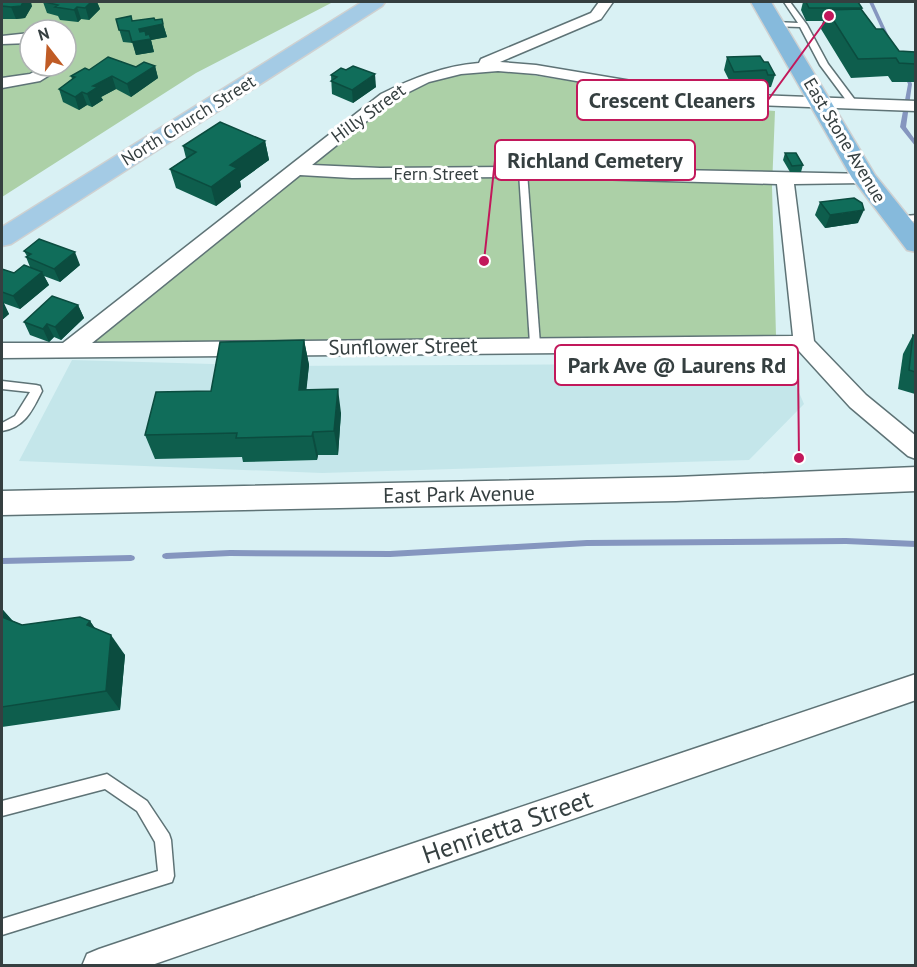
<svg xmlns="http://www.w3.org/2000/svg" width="917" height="967" viewBox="0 0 917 967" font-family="'PT Sans',sans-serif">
  <rect width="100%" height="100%" fill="#d9f1f4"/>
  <!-- built -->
  <path fill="#c4e6ea" d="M72,360L280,366L786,363L804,404L749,460L322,473L19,461Z"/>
  <!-- green -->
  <g fill="#acd0a7" fill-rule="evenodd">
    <path d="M2,2H333L196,73L2,197ZM30,30H66V66H30Z"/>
    <path d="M507,71L577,82L671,102L775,111L772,187L776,336L95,342L391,102L436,79L469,73Z"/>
  </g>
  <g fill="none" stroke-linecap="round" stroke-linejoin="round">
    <!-- stream -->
    <g fill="#8596bf" fill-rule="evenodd">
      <path d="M869,2H873L891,41V42L887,41Z"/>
      <path d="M903,72H907L912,84L906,127L916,141V147L900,127L908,84L903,73Z"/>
      <path d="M846,538L916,541V547L846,544L587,546L390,557L230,556L166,559L163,558L162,556L163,554L166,553L230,550L390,551L587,540Z"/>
      <path d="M131,555L134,556L135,558L134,560L131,561L2,564V558Z"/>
    </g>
    <defs>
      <g id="service">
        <path d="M784,2H790L807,25L828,64L858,104V108H852L820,65L800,27L771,26V22H774L798,23Z"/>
        <path d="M523,169L527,172L540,344L535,348L530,344L519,172Z"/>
        <path d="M916,215V221L895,223L890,220L895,217Z"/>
        <path d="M2,381L36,385L40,386L42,391C32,411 25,427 2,431V423L15,416L30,392L2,389Z"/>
        <path d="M107,774L147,801L169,834L171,840L174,876L172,882L2,935V919L158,871L155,842L137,811L105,789L2,816V801Z"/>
      </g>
      <g id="minor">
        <path d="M599,2H613L601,19L500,62L536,65L703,93L916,101V111L703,103L536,74L498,71L461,74L429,82L393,100L312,165L380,168L523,167L870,174L873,178L870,182L864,183L794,184L814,341L866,395L916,436V459L908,456L850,407L799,351L2,358V343H63L381,94C413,78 443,66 479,63L481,59L591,13ZM300,175L352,178L523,177L777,184L793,336L92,343Z"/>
        <path d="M30,33V43L2,44V36Z"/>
        <path d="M44,66H64L40,81L2,88V78L30,74Z"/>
        <path d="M916,674V700L149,966H82L87,954L99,949Z"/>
      </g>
      <path id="tertiary" d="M916,467V491L676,501L2,515V491L676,477Z"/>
      <path id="primary" d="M362,2H385L382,6L11,244L2,246V227Z"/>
      <path id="trunk" d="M751,2H771L875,175L916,226V252L907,250L852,178Z"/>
    </defs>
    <!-- service casing -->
    <use href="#service" stroke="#5e7376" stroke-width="3"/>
    <!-- minor casing -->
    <use href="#minor" stroke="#5e7376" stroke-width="3"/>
    <!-- tertiary casing -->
    <use href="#tertiary" stroke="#5e7376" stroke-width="3"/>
    <!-- primary casing -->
    <use href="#primary" stroke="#cfd1d1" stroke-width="3"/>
    <!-- trunk casing -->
    <use href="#trunk" stroke="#cfd1d1" stroke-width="3"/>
    <!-- service -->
    <use href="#service" fill="#fff" fill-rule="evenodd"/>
    <!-- minor -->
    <use href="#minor" fill="#fff" fill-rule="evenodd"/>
    <!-- tertiary -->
    <use href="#tertiary" fill="#fff" fill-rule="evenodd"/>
    <!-- primary -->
    <use href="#primary" fill="#a4cbe5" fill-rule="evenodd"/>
    <!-- trunk -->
    <use href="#trunk" fill="#86badc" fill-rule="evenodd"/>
  </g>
  <!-- wall -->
  <g fill="#0e5e4d">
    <path d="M2,2L32,6L25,18L16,19H2Z"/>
    <path d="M43,2H97L100,9L89,20L81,19L78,22L60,20L58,16L47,13Z"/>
    <path d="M803,2H858L862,8V10L876,29L899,51L915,52V82H892L888,76L851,78L821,29L823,21H806L801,10Z"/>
    <path d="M116,19L132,21L155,20L163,24L167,37L151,40L154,52L136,55L133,43L123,42Z"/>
    <path d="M727,57L764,62L775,75L771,87L764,88L762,83L731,84L724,70Z"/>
    <path d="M155,66L158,78L131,97L116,89L101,97L103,100L92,107L87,105L79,110L63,102L59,89L72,79L71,76Z"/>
    <path d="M346,70L376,87L353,103L332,94L331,75Z"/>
    <path d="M265,141L269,160L240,181L241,187L216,206L176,188L170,169L186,158L183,146Z"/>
    <path d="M785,153L803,165L801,172H790L783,160Z"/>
    <path d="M820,202L858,223L825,228L815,215Z"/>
    <path d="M24,251L80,265L60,282L44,276L49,285L20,309L3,303L9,314L2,320V269L14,273L30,267L26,257L27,256Z"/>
    <path d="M78,305L84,318L61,340L54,337L49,342L30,335L24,322Z"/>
    <path d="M913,335L915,336V394L898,389L903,354Z"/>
    <path d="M304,340L309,365L306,389L341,413L338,455H318L317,460L243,462L242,457L155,459L145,435L211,391Z"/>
    <path d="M2,609L3,610L13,621L22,625L90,621L95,629L125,655L120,710L2,727Z"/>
  </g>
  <!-- shaded-wall -->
  <g fill="#0b4c3f">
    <path d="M22,2H31L32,6L25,18L16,19L11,7Z"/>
    <path d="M84,2H97L100,9L89,20Z"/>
    <path d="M77,7L81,19L78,22L74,10Z"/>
    <path d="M163,24L167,37L151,40L154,52L136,55L132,42L139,29Z"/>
    <path d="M155,66L158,78L131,97L127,84Z"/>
    <path d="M375,74L376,87L353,103L352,90Z"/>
    <path d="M112,76L116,89L101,97L103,100L92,107L87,94L93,86Z"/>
    <path d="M82,92L87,105L79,110L75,97Z"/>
    <path d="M265,141L269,160L240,181L241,187L216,206L211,187L230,165Z"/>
    <path d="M864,210L858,223L825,228L830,215Z"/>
    <path d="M75,252L80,265L60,282L54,269Z"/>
    <path d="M42,272L49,285L20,309L13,296Z"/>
    <path d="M3,301L9,314L2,320V302Z"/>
    <path d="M78,305L84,318L61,340L55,327Z"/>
    <path d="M47,324L54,337L49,342L43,329Z"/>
    <path d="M304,340L309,365L304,414L299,390Z"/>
    <path d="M338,389L341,413L338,455L334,431Z"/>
    <path d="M313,432L318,455L317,460L312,436Z"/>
    <path d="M3,610L20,630L2,619V612Z"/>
    <path d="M90,621L104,641L87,625Z"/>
    <path d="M111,635L125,655L120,710L106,691Z"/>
  </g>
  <!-- building -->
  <g fill="#106d5a" stroke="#0b4c3f" stroke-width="1.5">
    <path d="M2,2H23L21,6L11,7L2,6Z"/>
    <path d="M45,2H91L85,8L77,7L74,10L55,7L58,5Z"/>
    <path d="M806,2H858L862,8H809Z"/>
    <path d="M861,9L876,29H883L899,51L915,52V64L899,63L896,58L858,59L827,10Z"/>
    <path d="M131,16L132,21L154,18L155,20L162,19L163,24L139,29L140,32L145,31L146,35L149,34L151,39L132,42L129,31L119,30L116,19Z"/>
    <path d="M760,56L764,62H768L775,75H768L766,70L734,72L727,57Z"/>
    <path d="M108,57L136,67L144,62L155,66L127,84L112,76L93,86L98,87L87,94L82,92L75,97L59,89L75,77L71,76L85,68L89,70Z"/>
    <path d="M353,66L375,74L352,90L331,81L337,77L331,75L341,68L346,70Z"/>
    <path d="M220,122L265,141L230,165L237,168L211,187L170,169L196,152L183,146Z"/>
    <path d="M785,153H796L803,165L792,166Z"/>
    <path d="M854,198L862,203L864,210L830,215L820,202Z"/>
    <path d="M39,239L75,252L54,269L26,257L31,254L24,251Z"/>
    <path d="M24,265L42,272L13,296L2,292V269L14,273Z"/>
    <path d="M52,296L78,305L55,327L47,324L43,329L24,322Z"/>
    <path d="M913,335L915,336V372L909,370Z"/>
    <path d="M304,340L299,390L338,389L334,431L313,432L312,436L236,438L237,433L145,435L156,392L211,391L220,342Z"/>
    <path d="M2,617L22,625L80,617L90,621L87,625L111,635L106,691L2,707Z"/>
  </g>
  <g text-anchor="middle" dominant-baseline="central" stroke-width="6" stroke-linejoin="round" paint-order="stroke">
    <!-- far-street labels -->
    <g font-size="18" fill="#353f40" stroke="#fff">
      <text transform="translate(368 113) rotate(-36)">Hilly Street</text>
      <text transform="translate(188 120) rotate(-32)">North Church Street</text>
      <text transform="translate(845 140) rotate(59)">East Stone Avenue</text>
      <text x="436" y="173">Fern Street</text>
    </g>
    <!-- street labels -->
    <g font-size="21" fill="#353f40" stroke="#fff">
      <text transform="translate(403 346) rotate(-1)">Sunflower Street</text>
      <text transform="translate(459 494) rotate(-1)">East Park Avenue</text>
    </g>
    <!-- near-street labels -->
    <g font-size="26" fill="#353f40" stroke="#fff">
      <text transform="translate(507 826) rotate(-19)">Henrietta Street</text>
    </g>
  </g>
  <!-- callouts -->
  <path fill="none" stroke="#c2185b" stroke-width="2" d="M829 16L768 100M484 261L495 160M799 458L798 365"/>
  <g fill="#c2185b" stroke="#fff" stroke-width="2">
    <circle cx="829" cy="16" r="6"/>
    <circle cx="484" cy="261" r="6"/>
    <circle cx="799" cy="458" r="6"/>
  </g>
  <g fill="#fff" stroke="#c2185b" stroke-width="2">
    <rect x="577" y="80" width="191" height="40" rx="6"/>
    <rect x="495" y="140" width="200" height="40" rx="6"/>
    <rect x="555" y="345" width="243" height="40" rx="6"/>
  </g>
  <g font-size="22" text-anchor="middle" font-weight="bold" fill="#353f40">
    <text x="672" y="108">Crescent Cleaners</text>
    <text x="595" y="168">Richland Cemetery</text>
    <text x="677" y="373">Park Ave @ Laurens Rd</text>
  </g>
  <!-- border -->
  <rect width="917" height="967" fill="none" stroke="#353f40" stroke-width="6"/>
  <!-- north arrow -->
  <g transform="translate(48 48) rotate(343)"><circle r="28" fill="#ffffff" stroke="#aeb2b3" stroke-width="1.5"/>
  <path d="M0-4.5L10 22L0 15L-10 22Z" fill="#c05c26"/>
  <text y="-9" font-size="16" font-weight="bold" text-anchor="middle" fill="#353f40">N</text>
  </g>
</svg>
